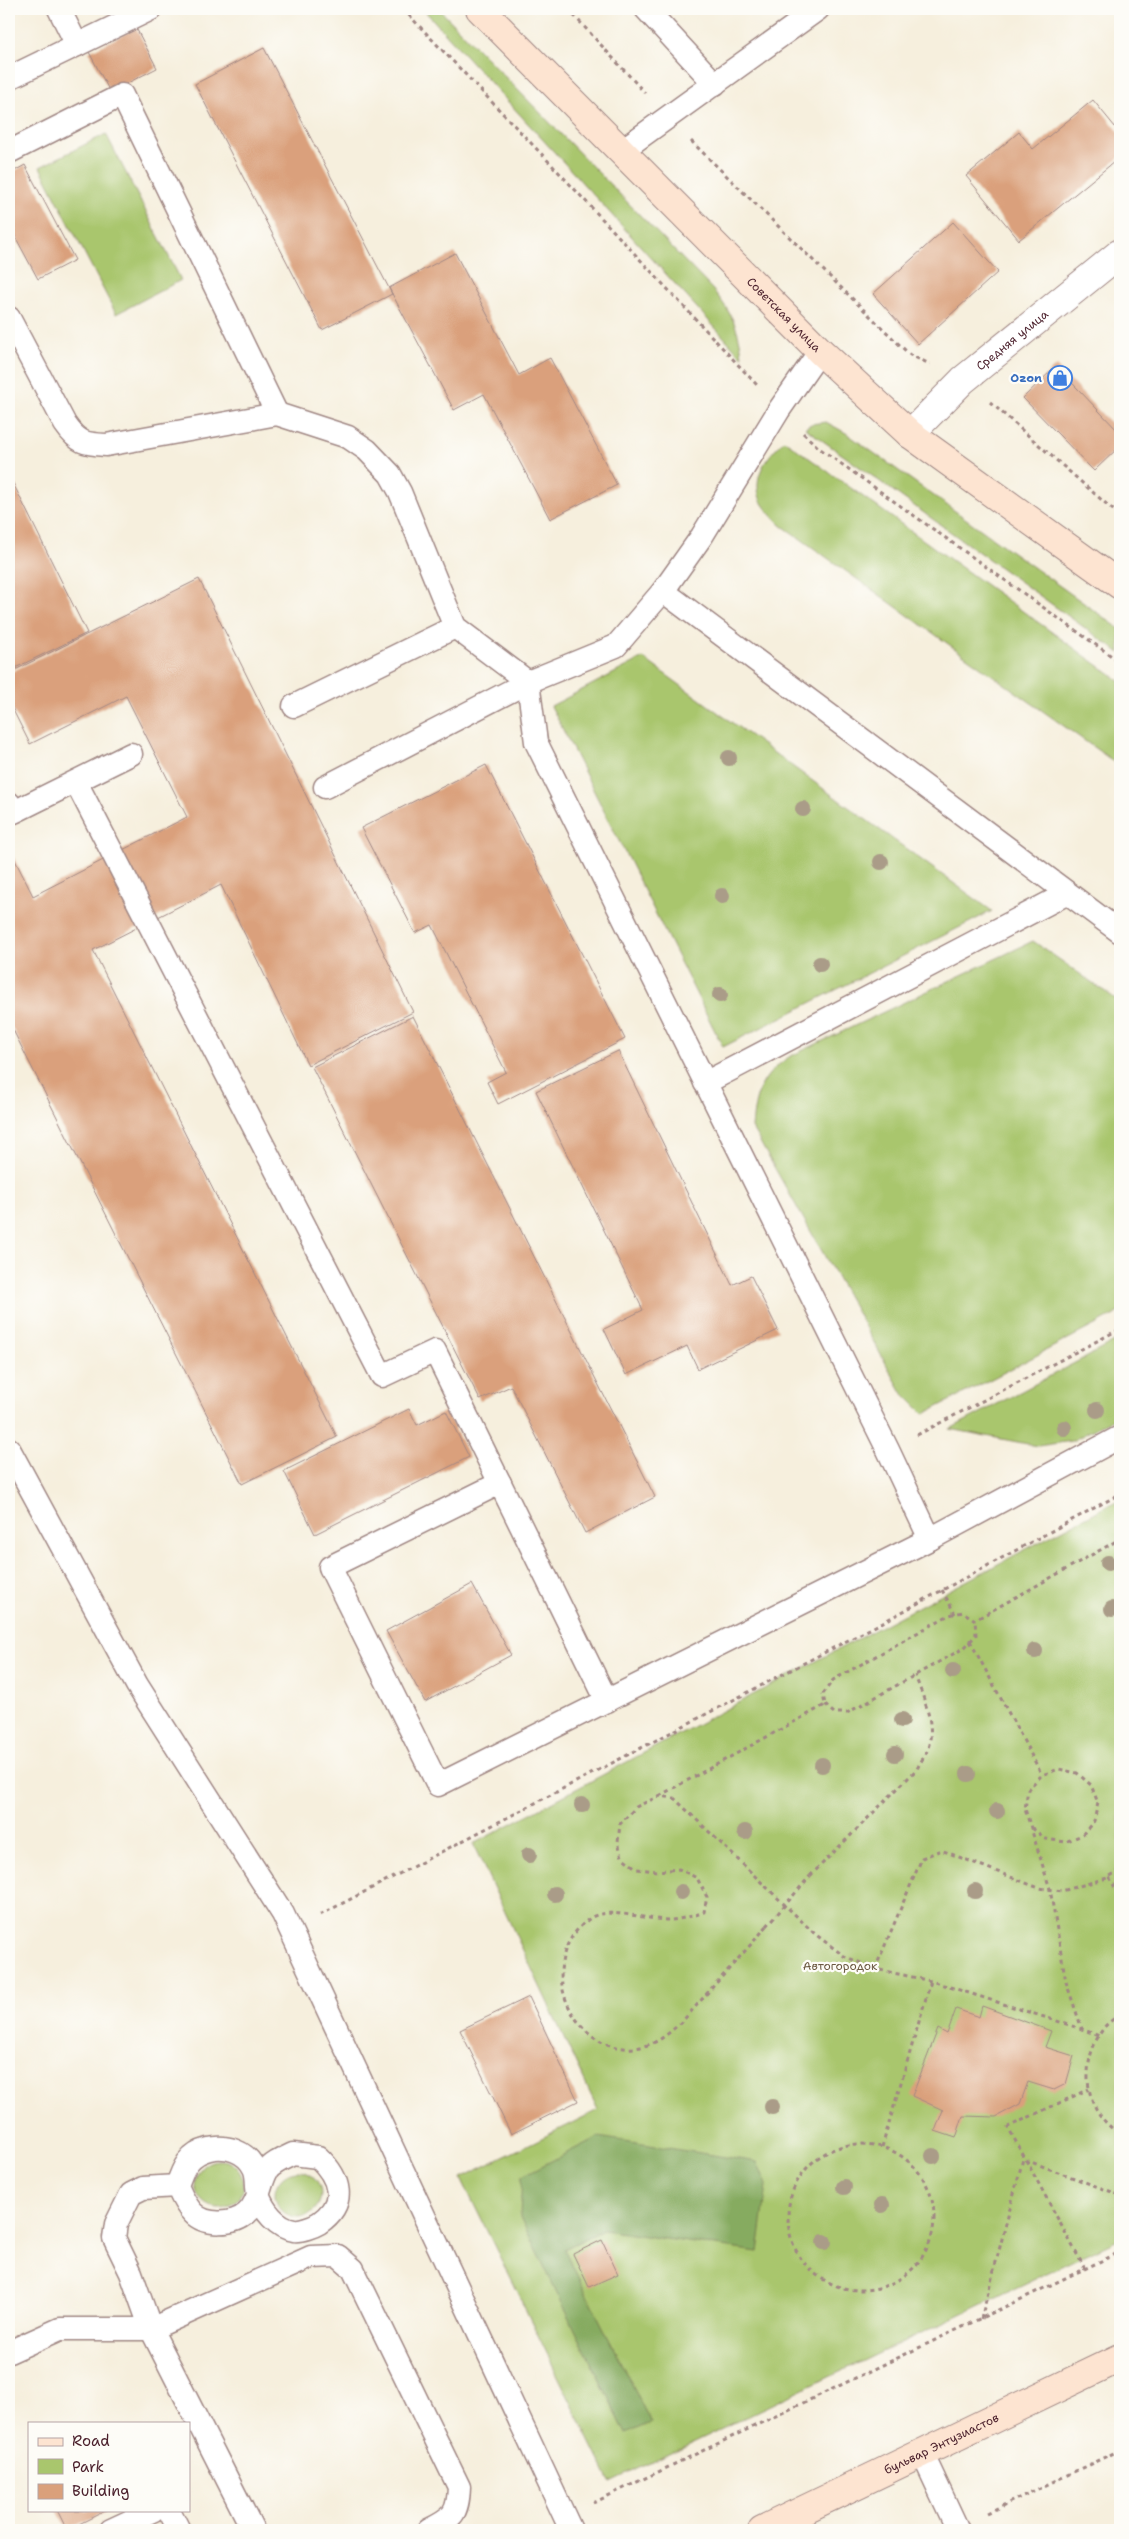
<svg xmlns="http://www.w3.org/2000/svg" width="1129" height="2539" viewBox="0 0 1129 2539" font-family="'Shantell Sans',sans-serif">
  <rect width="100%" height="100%" fill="#fdfcf7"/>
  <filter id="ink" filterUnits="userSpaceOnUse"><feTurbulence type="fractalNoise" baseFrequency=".02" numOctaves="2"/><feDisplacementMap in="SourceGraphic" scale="10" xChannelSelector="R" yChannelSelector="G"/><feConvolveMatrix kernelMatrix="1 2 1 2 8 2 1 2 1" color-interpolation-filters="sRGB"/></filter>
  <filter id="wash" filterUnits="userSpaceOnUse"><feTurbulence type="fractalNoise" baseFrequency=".0096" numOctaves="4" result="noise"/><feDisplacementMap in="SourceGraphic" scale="20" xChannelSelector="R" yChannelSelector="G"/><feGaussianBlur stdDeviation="1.12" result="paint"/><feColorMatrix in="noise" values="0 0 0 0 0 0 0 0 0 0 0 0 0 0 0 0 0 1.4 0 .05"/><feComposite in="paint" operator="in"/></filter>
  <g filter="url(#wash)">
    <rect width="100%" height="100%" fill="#f6efdd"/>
    <!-- green -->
    <g fill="#a9c66d" stroke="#7a724c">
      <path d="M423,9H439L712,289C730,310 740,329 742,357Z"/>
      <path d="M106,134L181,280L116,314L40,167Z"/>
      <path d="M826,422L846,433L1120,629V653L805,428L811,424Z"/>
      <path d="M784,440L1120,681V766L781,525C775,518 765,509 761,501C751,476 767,457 784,440Z"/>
      <path d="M643,658L992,911L723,1047L551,706Z"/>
      <path d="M1033,941L1120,1002V1312L924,1414L902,1392L752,1128C755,1094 760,1077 789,1057Z"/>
      <path d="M1120,1339V1415L1072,1441L1038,1446L950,1429Z"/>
      <path d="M1120,1499V2238L610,2482L461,2178L598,2110L473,1844Z"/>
      <circle cx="219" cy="2184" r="24"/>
      <circle cx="298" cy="2194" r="23"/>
    </g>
    <!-- forest -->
    <path fill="#86ab60" stroke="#686546" d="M598,2137L757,2162L767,2185L758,2252L603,2230L564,2249L651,2423L626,2434L520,2217L522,2176Z"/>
    <g id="blocks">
      <!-- building -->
      <g fill="#daa07b">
        <path d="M136,28L157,68L110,92L89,52Z"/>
        <path d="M264,48L392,294L322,330L195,84Z"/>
        <path d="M1093,100L1120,133V157L1019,240L966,176L1019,132L1033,149Z"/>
        <path d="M25,165L75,260L38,279L9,225V174Z"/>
        <path d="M953,222L998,272L918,344L873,294Z"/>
        <path d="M455,253L519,375L550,358L617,485L550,519L484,394L454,410L389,288Z"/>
        <path d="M1056,366L1120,433V446L1094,471L1023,398Z"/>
        <path d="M9,475L87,633L9,671Z"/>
        <path d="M199,579L413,1012L308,1065L221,885L93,950L337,1437L242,1484L9,1022V848L33,896L187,817L126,696L30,744L9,702V673Z"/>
        <path d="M486,765L625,1039L498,1104L487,1082L506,1072L432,925L415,933L361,828Z"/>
        <path d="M413,1016L655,1497L585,1533L511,1386L480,1400L312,1067Z"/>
        <path d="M618,1051L732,1285L751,1276L778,1330L698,1369L687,1346L626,1375L604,1329L643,1310L536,1091Z"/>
        <path d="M409,1409L417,1425L446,1411L469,1457L315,1534L284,1471Z"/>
        <path d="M472,1584L511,1655L425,1702L386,1631Z"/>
        <path d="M529,1997L578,2101L511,2134L460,2030Z"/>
        <path d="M982,2006L1051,2031L1045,2047L1074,2056L1066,2084L1054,2090L1028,2082L1020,2104L996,2117L963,2116L956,2138L935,2131L943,2110L912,2096L938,2029L947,2034L956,2009L979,2017Z"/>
        <path d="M602,2240L618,2274L589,2287L573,2254Z"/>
        <path d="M57,2510H107L67,2530Z"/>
      </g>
    </g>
  </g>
  <g filter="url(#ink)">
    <use href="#blocks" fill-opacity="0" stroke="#a08784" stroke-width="1"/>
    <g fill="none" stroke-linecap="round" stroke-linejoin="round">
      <defs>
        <g id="service">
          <path d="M59,9L77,45"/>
          <path d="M646,9L715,84"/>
          <path d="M9,78L151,9"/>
          <path d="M621,151L818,9"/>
          <path d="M9,152L122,95L277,414"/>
          <path d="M9,318L65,424C78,443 85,444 106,445L277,414L348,437L367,450L390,474L400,492L455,627L528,682L325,787"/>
          <path d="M820,351L779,410L702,536L663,591L616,646L528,682L536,742L888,1450L930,1539L1120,1437"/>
          <path d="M663,591L1120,932"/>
          <path d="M294,706L455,627"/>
          <path d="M76,782L382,1376L435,1351L607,1701"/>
          <path d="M9,803L14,812L131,754"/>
          <path d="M705,1083L1066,894"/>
          <path d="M9,1449L137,1685L283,1914L571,2530"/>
          <path d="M500,1483L330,1567L438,1785L930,1539"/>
          <path d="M177,2186C183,2167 189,2154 209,2149C226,2145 246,2151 254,2168C258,2176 256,2186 258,2194C263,2210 277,2228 294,2230C301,2231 314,2226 319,2223C348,2203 340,2178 318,2157L293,2154C285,2158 272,2163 267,2171C260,2183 259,2203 247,2213C234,2225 205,2226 193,2213C185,2205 181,2195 177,2186L143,2188L131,2194L116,2224L114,2238L131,2273L151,2329L253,2530"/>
          <path d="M9,2352L60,2329H151L311,2257L338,2256L353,2269L459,2487C458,2514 453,2518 429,2530"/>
          <path d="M922,2453L958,2530"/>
          <path d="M169,2510L179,2530"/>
          <path d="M111,2530L154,2510"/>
        </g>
        <g id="minor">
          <path id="s1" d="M910,434L963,380L1120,253"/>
        </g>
        <g id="secondary">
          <path id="s2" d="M480,9L820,351L910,434L1120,585"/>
          <path id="s3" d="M762,2530L1120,2358"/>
        </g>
      </defs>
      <!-- service casing -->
      <use href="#service" stroke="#a08784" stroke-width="25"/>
      <!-- minor casing -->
      <use href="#minor" stroke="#a08784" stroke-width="30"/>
      <!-- secondary casing -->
      <use href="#secondary" stroke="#a08784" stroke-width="30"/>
      <!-- path -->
      <g stroke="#a08784" stroke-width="3" stroke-dasharray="4 4" stroke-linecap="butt">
        <path d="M403,9L551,164L757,385"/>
        <path d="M568,9L645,93"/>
        <path d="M691,141L910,355L930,364"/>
        <path d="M990,402L1120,516"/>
        <path d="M803,433L819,448L1120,662"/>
        <path d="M917,1435L1120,1329"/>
        <path d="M942,1590L955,1614"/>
        <path d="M970,1641L1042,1775"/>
        <path d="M825,1705L834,1713H847L964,1648L976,1635L975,1620"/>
        <path d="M659,1796L825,1705L823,1694L833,1680L949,1615L963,1612L975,1620L1120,1539"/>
        <path d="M1032,1828L1046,1839L1065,1842L1082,1835L1094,1821L1098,1803L1091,1785L1077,1773L1059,1769L1042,1775L1028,1789L1025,1809L1050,1889L1066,1982L1082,2029L1099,2036"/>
        <path d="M810,1876L917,1769C920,1762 926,1755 928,1748C936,1723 923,1698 915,1675"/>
        <path d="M1109,1877L1120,1896"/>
        <path d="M320,1915L887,1620L1120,1494"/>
        <path d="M767,1926C748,1948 728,1970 709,1991C693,2009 678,2029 657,2041C588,2077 522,1970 589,1919C606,1905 649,1921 671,1920C682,1919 693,1916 704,1912L707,1897L697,1878L679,1869L657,1871L637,1869L622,1857L618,1842L620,1824L636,1807L659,1796L674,1798L815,1934L844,1956L875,1969L931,1981L1082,2029"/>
        <path d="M875,1969L922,1858L941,1850L1039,1888L1062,1891L1107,1878L1120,1870"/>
        <path d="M1120,2014C1115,2018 1107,2023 1103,2029C1079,2063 1083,2111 1120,2134"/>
        <circle cx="861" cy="2217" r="73"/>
        <path d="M882,2147L931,1981"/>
        <path d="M1085,2269L1008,2127L1089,2089"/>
        <path d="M981,2319L1023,2159L1120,2195"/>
        <path d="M593,2503L1120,2252"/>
        <path d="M987,2513L1120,2450"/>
      </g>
      <!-- service -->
      <use href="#service" stroke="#fff" stroke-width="22"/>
      <!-- minor -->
      <use href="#minor" stroke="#fff" stroke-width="28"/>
      <!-- secondary -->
      <use href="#secondary" stroke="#fde4d1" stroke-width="28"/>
      <!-- path-bridge -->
      <path stroke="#a08784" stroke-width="3" stroke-dasharray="4 4" stroke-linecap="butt" d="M767,1926L810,1876"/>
    </g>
    <!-- trees -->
    <g fill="#aa9c88">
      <circle cx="729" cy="758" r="8"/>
      <circle cx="803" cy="809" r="8"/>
      <circle cx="881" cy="862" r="8"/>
      <circle cx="722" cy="896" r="8"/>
      <circle cx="820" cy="964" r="8"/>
      <circle cx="720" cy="995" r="8"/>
      <circle cx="1097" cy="1410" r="8"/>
      <circle cx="1064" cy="1428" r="8"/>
      <circle cx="1108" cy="1563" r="8"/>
      <circle cx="1112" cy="1609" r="8"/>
      <circle cx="1035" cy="1651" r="8"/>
      <circle cx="953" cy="1671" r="8"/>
      <circle cx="902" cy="1720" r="8"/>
      <circle cx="895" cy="1754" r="8"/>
      <circle cx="822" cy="1765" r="8"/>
      <circle cx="968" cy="1774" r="8"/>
      <circle cx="582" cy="1805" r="8"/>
      <circle cx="997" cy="1811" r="8"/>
      <circle cx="745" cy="1832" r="8"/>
      <circle cx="529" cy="1855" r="8"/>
      <circle cx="975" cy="1891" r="8"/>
      <circle cx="681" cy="1892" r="8"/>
      <circle cx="555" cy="1894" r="8"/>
      <circle cx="772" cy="2107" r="8"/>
      <circle cx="933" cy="2156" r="8"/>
      <circle cx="844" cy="2187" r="8"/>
      <circle cx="882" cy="2205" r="8"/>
      <circle cx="824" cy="2242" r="8"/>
    </g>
  </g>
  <!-- icons -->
  <defs>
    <symbol id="shop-ring" viewBox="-11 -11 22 22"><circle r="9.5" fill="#fdfcf7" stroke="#3f7fe0" stroke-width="1.5"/><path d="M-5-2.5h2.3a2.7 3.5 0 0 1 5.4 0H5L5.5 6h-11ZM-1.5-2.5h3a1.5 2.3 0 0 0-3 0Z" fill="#3f7fe0"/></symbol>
  </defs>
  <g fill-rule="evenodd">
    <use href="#shop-ring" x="1046" y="364" width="28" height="28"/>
  </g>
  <g text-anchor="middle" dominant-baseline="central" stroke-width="4.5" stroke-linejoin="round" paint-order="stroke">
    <!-- street labels -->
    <g font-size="12" fill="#4a1f2b" stroke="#fdfcf7">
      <text stroke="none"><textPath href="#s2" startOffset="431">Советская улица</textPath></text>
      <text stroke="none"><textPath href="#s1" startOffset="139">Средняя улица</textPath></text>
      <text stroke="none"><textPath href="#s3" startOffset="199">бульвар Энтузиастов</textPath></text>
    </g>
    <!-- shop labels -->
    <g font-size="12" font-weight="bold" fill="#366cbe" stroke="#fdfcf7" text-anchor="end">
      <text x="1042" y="378">Ozon</text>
    </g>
    <!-- park labels -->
    <g font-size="12" fill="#6b5942" stroke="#fdfcf7">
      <text x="840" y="1966">Автогородок</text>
    </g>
  </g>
  <!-- margin -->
  <rect width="1129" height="2539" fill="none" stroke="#fdfcf7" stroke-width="30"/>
  <!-- legend -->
  <rect x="28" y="2422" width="162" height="90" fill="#fdfcf7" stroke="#b5a4a5"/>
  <rect x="38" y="2438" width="25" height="8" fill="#fde4d1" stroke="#b5a4a5"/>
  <text x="72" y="2446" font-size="15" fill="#4a1f2b">Road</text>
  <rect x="38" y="2459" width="25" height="15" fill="#a9c66d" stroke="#b5a4a5"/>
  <text x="72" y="2472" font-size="15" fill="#4a1f2b">Park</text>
  <rect x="38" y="2484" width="25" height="15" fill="#daa07b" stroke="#b5a4a5"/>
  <text x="72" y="2496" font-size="15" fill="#4a1f2b">Building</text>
</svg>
